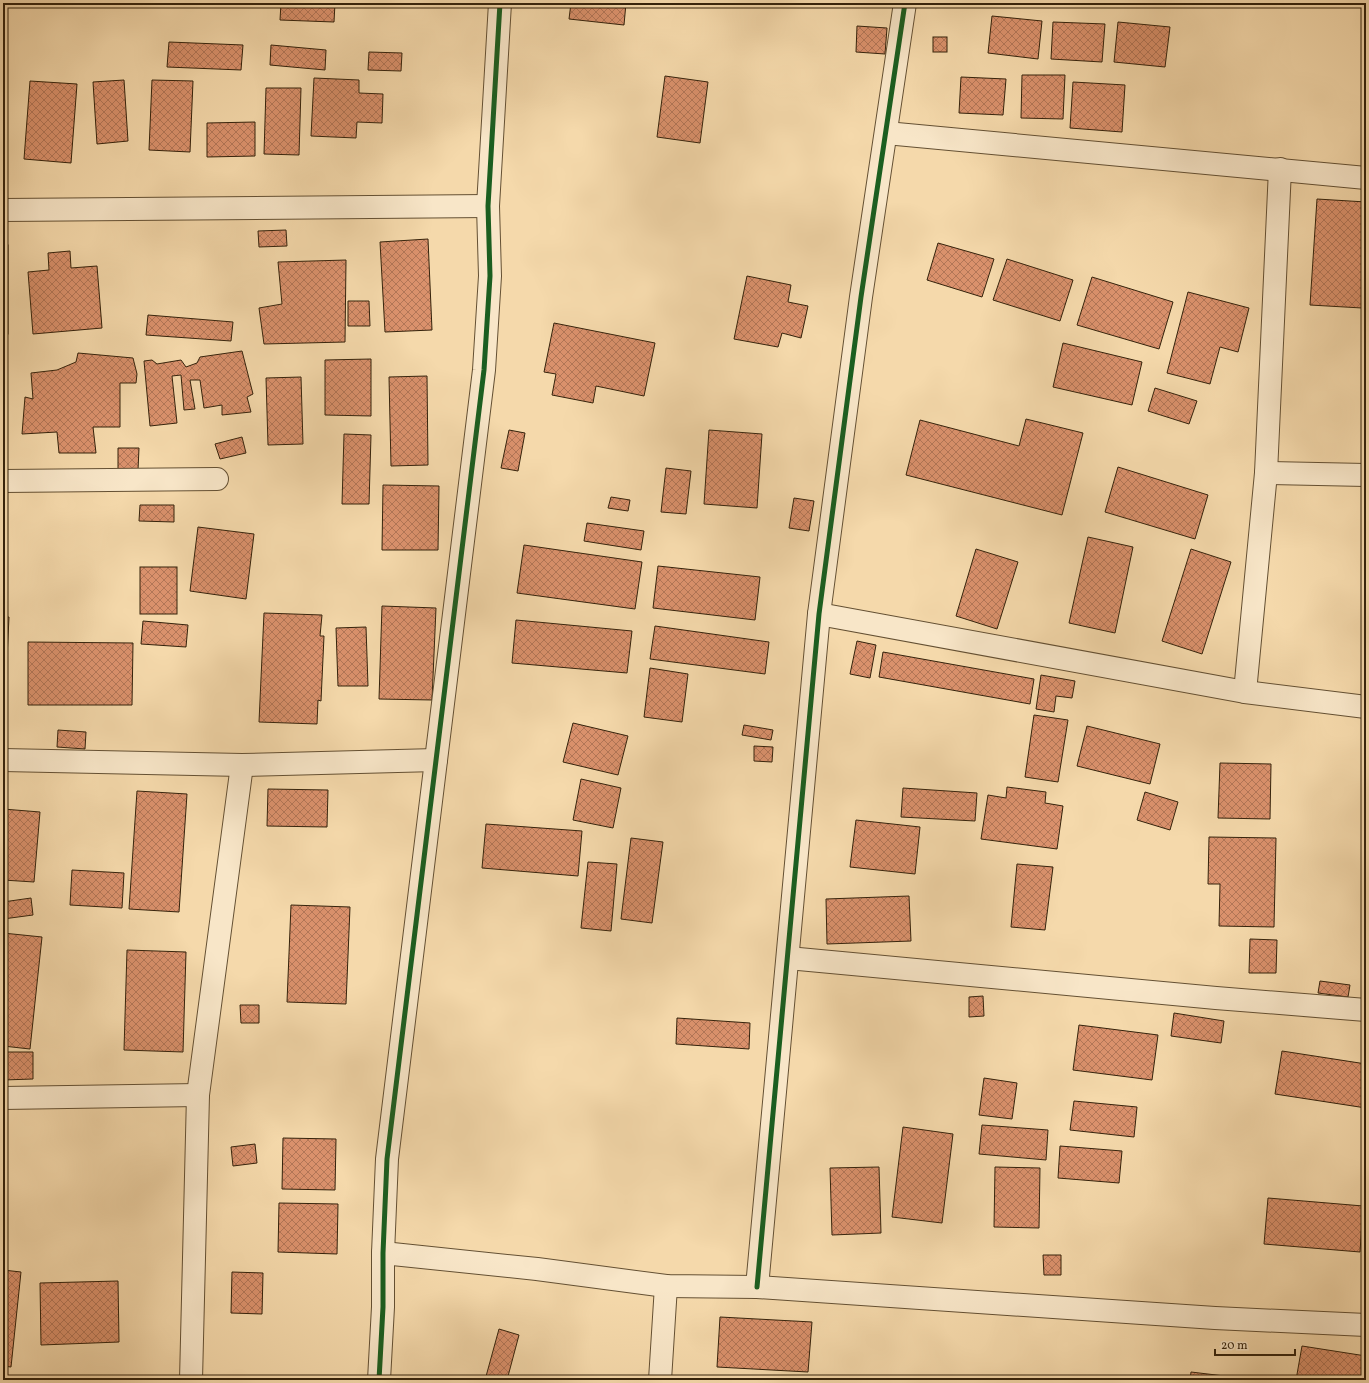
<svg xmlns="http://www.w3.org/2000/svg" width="1369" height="1383" viewBox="0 0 1369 1383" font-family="Vollkorn,serif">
  <defs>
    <pattern id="building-cross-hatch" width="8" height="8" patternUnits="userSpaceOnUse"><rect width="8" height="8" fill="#da916c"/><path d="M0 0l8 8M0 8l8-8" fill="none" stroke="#b27657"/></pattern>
  </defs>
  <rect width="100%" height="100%" fill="#f5d9ab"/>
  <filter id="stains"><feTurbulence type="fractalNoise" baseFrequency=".005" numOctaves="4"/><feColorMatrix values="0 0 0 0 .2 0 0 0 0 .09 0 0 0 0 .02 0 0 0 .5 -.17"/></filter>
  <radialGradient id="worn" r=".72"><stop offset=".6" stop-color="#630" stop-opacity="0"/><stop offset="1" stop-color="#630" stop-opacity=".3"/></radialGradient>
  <!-- building -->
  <g fill="url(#building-cross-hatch)" stroke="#34220b">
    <path d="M281,3H335L334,22L280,20Z"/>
    <path d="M571,3H626L624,25L569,19Z"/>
    <path d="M992,16L1042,21L1038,59L988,53Z"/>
    <path d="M1053,22L1105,24L1102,62L1051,59Z"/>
    <path d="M1118,22L1170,27L1165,67L1114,62Z"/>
    <path d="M857,26L887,28L885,54L856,52Z"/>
    <rect x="933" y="37" width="14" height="15"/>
    <path d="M169,42L243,45L241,70L167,67Z"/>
    <path d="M271,45L326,50L325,70L270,65Z"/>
    <path d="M369,52L402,53L401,71L368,70Z"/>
    <path d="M1022,75H1065L1063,119L1021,118Z"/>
    <path d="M665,76L708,82L700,143L657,137Z"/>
    <path d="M961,77L1006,79L1003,115L959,113Z"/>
    <path d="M314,78L359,80V93L383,94L382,123L357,122L356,138L311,136Z"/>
    <path d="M124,80L128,141L97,144L93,82Z"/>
    <path d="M152,80L193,81L190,152L149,150Z"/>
    <path d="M30,81L77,84L71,163L24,159Z"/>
    <path d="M1073,82L1125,85L1122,132L1070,128Z"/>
    <path d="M266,88H301L299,155L264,154Z"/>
    <path d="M255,122V156L207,157V123Z"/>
    <path d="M1317,199L1366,202V258L1362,308L1310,305Z"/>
    <path d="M286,230L287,246L259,247L258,231Z"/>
    <path d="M428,239L432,330L385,332L380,242Z"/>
    <path d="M938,243L994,259L982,297L927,280Z"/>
    <rect x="3" y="245" width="5" height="89"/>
    <path d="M70,251L71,268L97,266L102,328L33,334L28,272L49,270L48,253Z"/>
    <path d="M1007,259L1073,280L1060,321L993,300Z"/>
    <path d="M346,260L345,342L264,344L259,308L282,304L278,262Z"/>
    <path d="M747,276L791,285L788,302L808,306L801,338L782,333L778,347L734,339Z"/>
    <path d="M1092,277L1173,302L1159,349L1077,325Z"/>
    <path d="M1188,292L1249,308L1238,352L1220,347L1210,384L1167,373Z"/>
    <path d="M348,301H369L370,326H348Z"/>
    <path d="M148,315L233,322L231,341L146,335Z"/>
    <path d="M554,323L655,343L644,396L596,386L593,403L552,395L556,374L544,372Z"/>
    <path d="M1063,343L1142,362L1132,405L1053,387Z"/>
    <path d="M242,351L253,394L247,397L251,412L222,415V405L204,408L200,380H190L195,409L184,410L181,375L172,376L177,423L150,426L144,361L152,360L157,364L181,360L186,367L197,363L200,357Z"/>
    <path d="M78,353L133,358L137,374L136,383H120V427H93L96,453H59L57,432L22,434L25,397L33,399L31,373L57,370L76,362Z"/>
    <path d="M371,359V416L325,415V360Z"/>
    <path d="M3,365L7,462H3Z"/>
    <path d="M427,376L428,465L391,466L389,377Z"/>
    <path d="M301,377L303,444L268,445L266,378Z"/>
    <path d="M1155,388L1197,401L1189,424L1148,411Z"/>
    <path d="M1026,419L1083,433L1062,515L906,475L920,420L1019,446Z"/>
    <path d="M509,430L525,433L518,471L501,468Z"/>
    <path d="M709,430L762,434L757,508L704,504Z"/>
    <path d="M344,434L371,435L369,504H342Z"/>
    <path d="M242,437L246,453L220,459L215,444Z"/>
    <path d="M118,448H139L138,470L118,469Z"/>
    <path d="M1118,467L1208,495L1195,539L1105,512Z"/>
    <path d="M666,468L691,471L686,514L661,512Z"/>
    <path d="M383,485L439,486L438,550H382Z"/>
    <path d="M611,497L630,500L628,511L608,508Z"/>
    <path d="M794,498L814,501L809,531L789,528Z"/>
    <path d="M140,505H174V522L139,521Z"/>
    <path d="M587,523L644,531L641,550L584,541Z"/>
    <path d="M198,527L254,534L246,599L190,591Z"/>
    <path d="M1088,537L1133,547L1115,633L1069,623Z"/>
    <path d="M524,545L642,562L635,609L517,593Z"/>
    <path d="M976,549L1018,562L997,629L956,616Z"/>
    <path d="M1191,549L1231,562L1202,654L1162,641Z"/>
    <path d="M658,566L760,577L755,620L653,608Z"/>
    <rect x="140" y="567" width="37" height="47"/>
    <path d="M382,606L436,608L432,700L379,699Z"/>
    <path d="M264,613L322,615L320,636H324L321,701L318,700L317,724L259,722Z"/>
    <path d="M3,617H9L7,658H3Z"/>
    <path d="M516,620L632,631L627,673L512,663Z"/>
    <path d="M143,621L188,625L186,647L141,644Z"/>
    <path d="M655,626L769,642L765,674L650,659Z"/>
    <path d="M366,627L368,686H338L336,628Z"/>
    <path d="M857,641L876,645L870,678L850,674Z"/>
    <path d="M28,642L133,643L132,705H28Z"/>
    <path d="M883,652L1034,679L1030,704L879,677Z"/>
    <path d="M650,668L688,674L682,722L644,717Z"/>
    <rect x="3" y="673" width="3" height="46"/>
    <path d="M1041,675L1075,681L1072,698L1056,696L1054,712L1036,709Z"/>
    <path d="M1034,715L1068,720L1058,782L1025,777Z"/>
    <path d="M573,723L628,736L618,775L563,762Z"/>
    <path d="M744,725L773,730L771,740L742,735Z"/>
    <path d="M1087,726L1160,744L1150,784L1077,766Z"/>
    <path d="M58,730L86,732L85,749L57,747Z"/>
    <path d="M754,746L773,747L772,762L754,761Z"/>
    <path d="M1220,763L1271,764L1270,819L1218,818Z"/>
    <path d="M581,779L621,788L613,828L573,820Z"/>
    <path d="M1007,787L1046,792L1045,803L1063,806L1057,849L981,839L988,795L1006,798Z"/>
    <path d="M903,788L977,793L975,821L901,817Z"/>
    <path d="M268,789L328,790L327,827L267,826Z"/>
    <path d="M137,791L187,794L179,912L129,909Z"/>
    <path d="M1145,792L1178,802L1170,830L1137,820Z"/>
    <path d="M3,809L40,812L34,882L3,880Z"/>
    <path d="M856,820L920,827L915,874L850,867Z"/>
    <path d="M486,824L582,831L578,876L482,868Z"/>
    <path d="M1209,837L1276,838L1274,927L1219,926L1220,884H1208Z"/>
    <path d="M631,838L663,842L652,923L621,919Z"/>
    <path d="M588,862L617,864L611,931L581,928Z"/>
    <path d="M1017,864L1053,867L1045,930L1011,927Z"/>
    <path d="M72,870L124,873L122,908L70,905Z"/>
    <path d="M909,896L911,941L827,944L826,899Z"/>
    <path d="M31,898L33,915L3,919V902Z"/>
    <path d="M291,905L350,907L346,1004L287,1002Z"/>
    <path d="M3,933L42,937L30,1049L3,1046Z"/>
    <path d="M1250,939L1277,940L1276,973H1249Z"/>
    <path d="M127,950L186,952L183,1052L124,1050Z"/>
    <path d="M1320,981L1350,985L1348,997L1318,993Z"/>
    <path d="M983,996L984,1016L969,1017V997Z"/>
    <path d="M240,1005H259V1023H241Z"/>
    <path d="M1174,1013L1224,1021L1221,1043L1171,1036Z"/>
    <path d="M677,1018L750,1023L749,1049L676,1044Z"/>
    <path d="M1079,1025L1158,1035L1152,1080L1073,1070Z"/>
    <path d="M1282,1051L1366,1064V1108L1275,1094Z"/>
    <path d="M3,1052H33V1079L3,1080Z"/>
    <path d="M984,1078L1017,1083L1012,1119L979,1115Z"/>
    <path d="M1074,1101L1137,1107L1134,1137L1070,1130Z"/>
    <path d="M982,1125L1048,1130L1046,1160L979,1154Z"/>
    <path d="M903,1127L953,1134L942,1223L892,1217Z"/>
    <path d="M283,1138L336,1139L335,1190L282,1189Z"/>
    <path d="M255,1144L257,1163L233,1166L231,1147Z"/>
    <path d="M1060,1146L1122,1151L1119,1183L1058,1178Z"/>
    <path d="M879,1167L881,1233L832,1235L830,1168Z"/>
    <path d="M995,1167L1040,1168L1039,1228L994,1227Z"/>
    <path d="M1268,1198L1363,1206L1360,1252L1264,1244Z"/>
    <path d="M279,1203L338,1204L337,1254L278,1252Z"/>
    <path d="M1043,1255H1061V1275H1044Z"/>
    <path d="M3,1270L21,1272L11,1367L3,1366Z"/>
    <path d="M232,1272L263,1273L262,1314L231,1313Z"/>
    <path d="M118,1281L119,1342L41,1345L40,1283Z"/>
    <path d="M720,1317L812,1322L808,1372L717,1367Z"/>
    <path d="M499,1329L519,1335L507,1380H485Z"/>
    <path d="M1302,1346L1366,1356V1380H1296Z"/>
    <path d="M1191,1372L1258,1380H1190Z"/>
  </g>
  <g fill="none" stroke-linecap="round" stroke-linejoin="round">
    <defs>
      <g id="minor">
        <path d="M886,133L1366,178"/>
        <path d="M3,210L488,206"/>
        <path d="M1266,473L1366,475"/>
        <path d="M3,481L217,479"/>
        <path d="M819,614L1245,692L1366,707"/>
        <path d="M1245,692L1266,473L1280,169"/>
        <path d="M3,760L242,765L436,760"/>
        <path d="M788,958L1216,998L1366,1010"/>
        <path d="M3,1098L198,1095"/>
        <path d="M383,1253L537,1269L666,1286L757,1287L1215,1318L1366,1325"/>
        <path d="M757,1287L819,614L861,297L905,3"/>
        <path d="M191,1380L198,1095L242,765"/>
        <path d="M379,1380L383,1307V1253L387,1159L484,370L490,276L488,206L500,3"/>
        <path d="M660,1380L666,1286"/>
      </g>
    </defs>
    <!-- minor casing -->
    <use href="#minor" stroke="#645033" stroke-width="24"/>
    <!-- minor -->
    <use href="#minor" stroke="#f8e6c8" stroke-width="22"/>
    <defs>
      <g id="cycleway">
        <path d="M757,1287L819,614L861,297L905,3"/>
        <path d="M379,1380L383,1307V1253L387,1159L484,370L490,276L488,206L500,3"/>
      </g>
    </defs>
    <!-- cycleway casing -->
    <use href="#cycleway" stroke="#f8e6c8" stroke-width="8"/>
    <!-- cycleway -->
    <use href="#cycleway" stroke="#1b5e20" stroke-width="5"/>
  </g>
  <!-- margin -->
  <rect width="1369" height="1383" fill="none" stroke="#f5d9ab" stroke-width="16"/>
  <rect x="4" y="4" width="1361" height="1375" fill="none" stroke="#34220b" stroke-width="2"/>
  <rect x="8" y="8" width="1353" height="1367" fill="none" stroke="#34220b"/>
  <!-- scale -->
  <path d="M1215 1349v6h80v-6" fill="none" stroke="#34220b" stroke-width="2"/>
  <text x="1221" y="1349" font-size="12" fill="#34220b" stroke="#f8e6c8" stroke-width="3" paint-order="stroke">20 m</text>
  <rect width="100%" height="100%" filter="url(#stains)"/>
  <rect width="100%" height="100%" fill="url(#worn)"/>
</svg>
